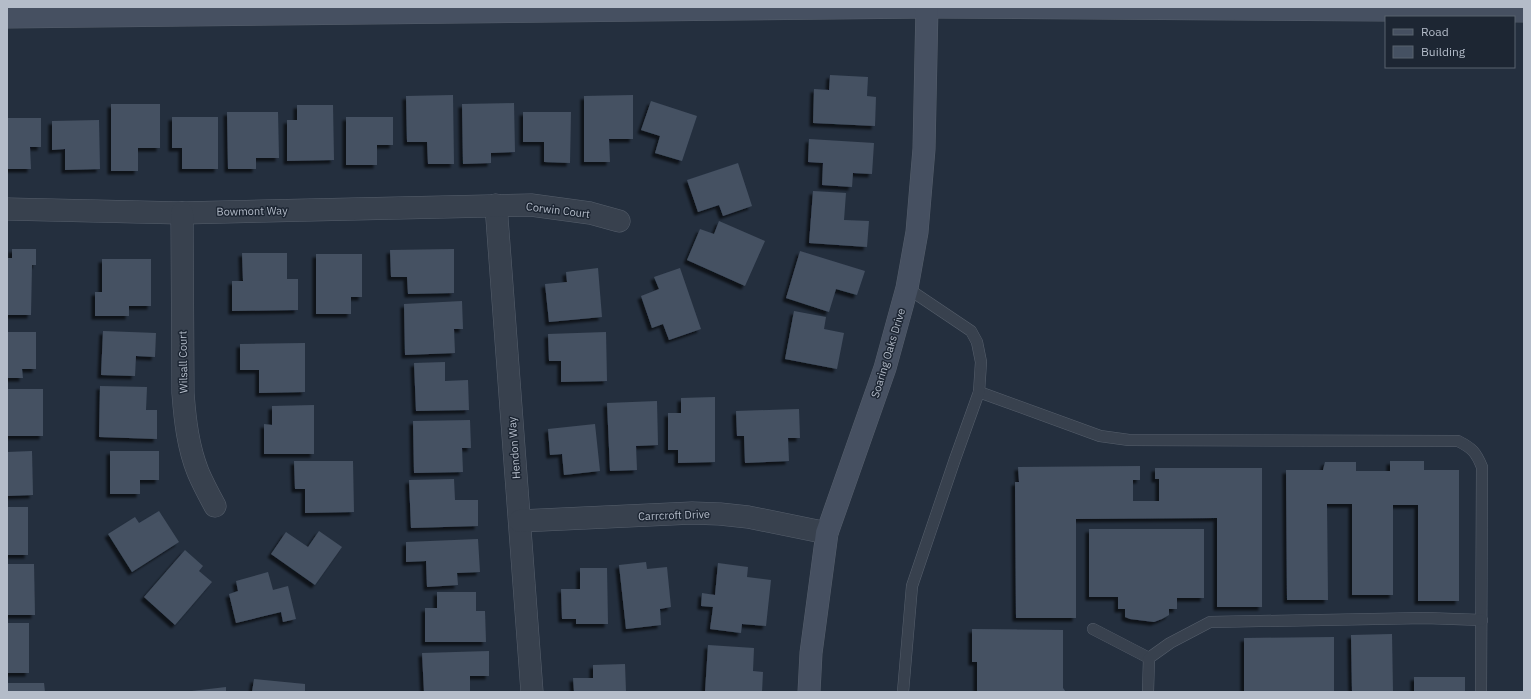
<svg xmlns="http://www.w3.org/2000/svg" width="1531" height="699" viewBox="0 0 1531 699" font-family="'IBM Plex Sans',sans-serif">
  <defs>
    <filter id="shadow"><feDropShadow dx="-3.5" dy="3.5" stdDeviation="1" flood-color="#0009"/></filter>
  </defs>
  <rect width="100%" height="100%" fill="#242f3e"/>
  <!-- building -->
  <g fill="#455162" filter="url(#shadow)">
    <path d="M830,75L868,77L867,96L876,97L875,126L813,123L814,89L829,90Z"/>
    <path d="M453,95L454,164H428L427,142H407L406,96Z"/>
    <path d="M633,95V139H609L610,162H584V96Z"/>
    <path d="M651,101L697,116L682,161L655,153L660,136L641,130Z"/>
    <path d="M514,103L515,152L491,153V163L463,164L462,104Z"/>
    <path d="M111,104H160V148H138V171H111Z"/>
    <path d="M297,105H333L334,160L287,161V120H297Z"/>
    <path d="M227,112H278L279,158H256V169H228Z"/>
    <path d="M523,112H571L570,163L544,162V142H523Z"/>
    <path d="M172,117H218V169H182V148H172Z"/>
    <path d="M346,117H393V145H377V165H346Z"/>
    <path d="M7,118H41V147H30L31,169H7Z"/>
    <path d="M99,120L100,169L65,170V149L52,150V121Z"/>
    <path d="M809,139L874,143L872,174L853,173L852,187L822,185L823,163L808,162Z"/>
    <path d="M738,163L752,206L723,216L719,205L698,212L687,180Z"/>
    <path d="M813,191L846,193L844,220L869,221L867,247L809,243Z"/>
    <path d="M719,221L765,241L745,286L687,260L700,229L714,234Z"/>
    <path d="M12,249H36V265H32L31,315H7V258H12Z"/>
    <path d="M454,249V293L408,294L407,277H391L390,250Z"/>
    <path d="M800,251L865,271L857,295L836,289L829,312L786,298Z"/>
    <path d="M242,253H287V279H298V310L232,311V281H243Z"/>
    <path d="M316,254H362V297H351V314H316Z"/>
    <path d="M102,259H151V306H129V316H95V292H102Z"/>
    <path d="M598,268L602,317L549,322L545,284L567,282L566,272Z"/>
    <path d="M680,268L701,329L669,340L663,324L652,328L641,296L659,289L654,277Z"/>
    <path d="M462,301L463,329H454L455,353L405,355L404,304Z"/>
    <path d="M794,311L826,317L824,329L844,333L837,369L785,359Z"/>
    <path d="M103,331L156,333L155,357L136,356L135,376L101,375Z"/>
    <path d="M7,332H36V369H22L23,378H7Z"/>
    <path d="M606,332L607,381L561,382V361H549L548,334Z"/>
    <path d="M305,343V392L259,393V370H240V344Z"/>
    <path d="M445,362V381L468,380L469,410L416,411L414,363Z"/>
    <path d="M100,386L147,387L146,410H157V439L99,437Z"/>
    <rect x="7" y="389" width="36" height="47"/>
    <path d="M715,397V462L678,463V450H668V413H681V398Z"/>
    <path d="M657,401L658,445L636,446L637,470L610,471L607,403Z"/>
    <path d="M314,405V454H264V424L272,425V406Z"/>
    <path d="M799,409L800,438H788L789,461L745,463L744,436H737L736,411Z"/>
    <path d="M470,420L471,448H462L463,472L414,473L413,421Z"/>
    <path d="M595,424L600,471L564,475L562,454L550,455L548,429Z"/>
    <path d="M32,451L33,495L7,496V452Z"/>
    <path d="M110,451H159V480H140V494H110Z"/>
    <path d="M294,461H353L354,512L305,513V489H295Z"/>
    <path d="M1390,461H1424V470H1459V601H1418V505H1393V595H1352V504H1327L1328,600H1287L1286,470H1323L1325,462H1356V471H1390Z"/>
    <path d="M1140,466V480H1133V501H1159V479H1155V468H1262V607H1217V518L1076,519V618H1016L1015,482H1019L1018,467Z"/>
    <path d="M454,479L455,500H478V526L411,528L409,480Z"/>
    <rect x="7" y="507" width="21" height="48"/>
    <path d="M159,511L179,542L132,572L108,534L135,517L139,523Z"/>
    <path d="M1089,529H1204V598H1177V609H1169V615L1162,619L1154,622L1130,619L1125,617V609H1118V597H1089Z"/>
    <path d="M319,531L342,547L315,585L271,554L286,532L308,547Z"/>
    <path d="M478,539L480,572L457,573L458,585L427,587L426,561L406,562V542Z"/>
    <path d="M185,550L203,566L199,571L212,582L175,625L144,597Z"/>
    <path d="M646,562L647,569L667,567L671,607L660,609L661,625L626,629L619,565Z"/>
    <path d="M718,563L748,567L747,577L771,580L766,626L742,624L741,633L710,629L713,607L701,606L702,593L715,595Z"/>
    <path d="M7,564H34L35,615H7Z"/>
    <path d="M580,568H607L608,624H576V619H562L561,589H580Z"/>
    <path d="M268,572L273,590L288,586L296,619L283,622L281,612L236,623L229,594L238,591L236,581Z"/>
    <path d="M437,592H476V611H485L486,642H425V608H437Z"/>
    <rect x="7" y="623" width="22" height="50"/>
    <path d="M972,629L1063,630V688L1066,692H977V662H972Z"/>
    <path d="M1392,634L1393,692H1352L1351,635Z"/>
    <path d="M1334,637V692H1244V638Z"/>
    <path d="M708,645L754,648L753,671L763,672L762,692H705Z"/>
    <path d="M489,651V676H470V692H424L422,653Z"/>
    <path d="M625,664L626,692H574L573,678H593V665Z"/>
    <rect x="1414" y="677" width="51" height="15"/>
    <path d="M254,679L305,684V692H252Z"/>
    <path d="M7,683H44L45,692H7Z"/>
    <path d="M226,687V692H192V691Z"/>
  </g>
  <g fill="none" stroke-linecap="round" stroke-linejoin="round">
    <defs>
      <g id="lane">
        <path d="M979,392L1100,436L1129,440L1458,441C1472,448 1476,452 1482,467L1481,692"/>
        <path d="M1093,629L1149,658"/>
        <path d="M903,692L912,586L955,459L979,392L981,362L977,342L971,331L907,288"/>
        <path d="M1148,692L1149,658L1170,643L1210,622L1425,618L1482,620"/>
      </g>
      <g id="street">
        <path d="M496,205L532,692"/>
        <path d="M7,209L182,213L531,205L590,213L619,221"/>
        <path d="M182,213L183,393C185,420 188,447 198,472C203,484 209,495 215,506"/>
        <path d="M520,521L692,513L720,514L748,517L827,533"/>
      </g>
      <g id="secondary">
        <path d="M7,17L927,7L1524,11"/>
        <path d="M809,692L811,653L827,533L885,368L907,288L917,232L924,149L927,7"/>
      </g>
    </defs>
    <!-- lane casing -->
    <use href="#lane" stroke="#565f6c" stroke-width="12"/>
    <!-- street casing -->
    <use href="#street" stroke="#565f6c" stroke-width="23"/>
    <!-- secondary casing -->
    <use href="#secondary" stroke="#565f6c" stroke-width="23"/>
    <!-- lane -->
    <use href="#lane" stroke="#38414e" stroke-width="11"/>
    <!-- street -->
    <use href="#street" stroke="#38414e" stroke-width="22"/>
    <!-- secondary -->
    <use href="#secondary" stroke="#465061" stroke-width="22"/>
  </g>
  <g text-anchor="middle" dominant-baseline="central" stroke-width="3" stroke-linejoin="round" paint-order="stroke">
    <!-- street labels -->
    <g font-size="11" fill="#b4bcc9" stroke="#1d2633">
      <text transform="translate(558 210) rotate(7)">Corwin Court</text>
      <text transform="translate(252 211) rotate(-1)">Bowmont Way</text>
      <text transform="translate(888 353) rotate(-73)">Soaring Oaks Drive</text>
      <text transform="translate(183 362) rotate(-91)">Wilsall Court</text>
      <text transform="translate(514 448) rotate(-94)">Hendon Way</text>
      <text transform="translate(674 515) rotate(-2)">Carrcroft Drive</text>
    </g>
  </g>
  <!-- border -->
  <rect width="1531" height="699" fill="none" stroke="#b4bcc9" stroke-width="16"/>
  <!-- legend -->
  <rect x="1385" y="16" width="130" height="52" fill="#1d2633" stroke="#59626f"/>
  <rect x="1393" y="29" width="20" height="6" fill="#465061" stroke="#59626f"/>
  <text x="1421" y="36" font-size="12" fill="#b4bcc9">Road</text>
  <rect x="1393" y="46" width="20" height="12" fill="#455162" stroke="#59626f"/>
  <text x="1421" y="56" font-size="12" fill="#b4bcc9">Building</text>
</svg>
